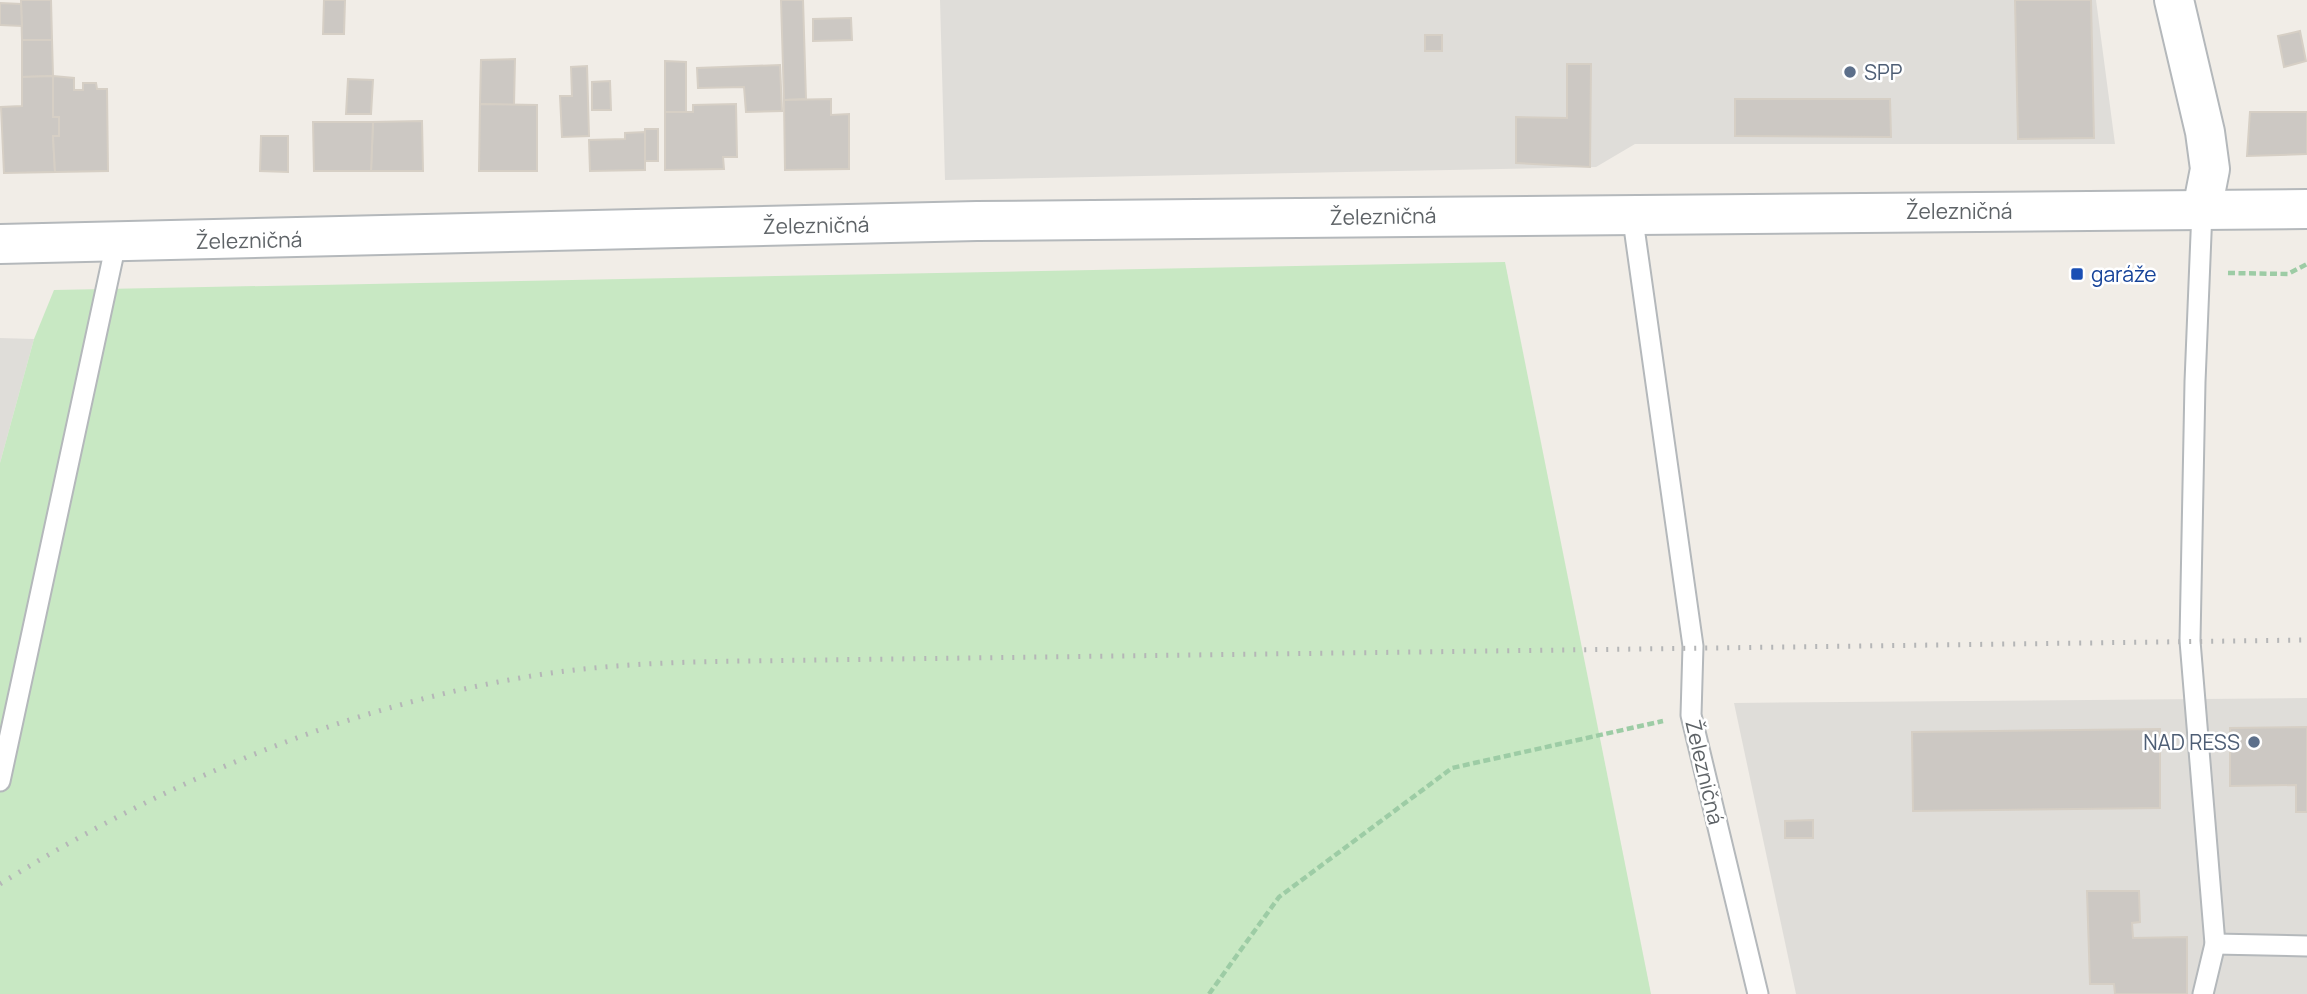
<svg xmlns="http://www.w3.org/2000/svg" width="2307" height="994" viewBox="0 0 2307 994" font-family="Manrope,sans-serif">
  <rect width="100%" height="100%" fill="#f1ede7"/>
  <!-- industrial -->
  <g fill="#dfddd9">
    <path d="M940,0H2096L2115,144H1635L1596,167L945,180Z"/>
    <path d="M0,338L34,339L0,463Z"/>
    <path d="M2307,698V994H1796L1734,703Z"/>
  </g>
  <!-- green -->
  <path fill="#c8e8c3" d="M1505,262L1651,994H0V463L34,339L54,290Z"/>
  <!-- building -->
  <g fill="#ccc8c3" stroke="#d6cfc5" stroke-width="2">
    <path d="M21,0H51L52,40H22Z"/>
    <path d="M324,0H345L344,34H323Z"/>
    <path d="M781,0H803L806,99L784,100Z"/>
    <path d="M2015,0H2091L2094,138L2018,139Z"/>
    <path d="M0,3L21,4L22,26L0,25Z"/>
    <path d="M851,18L852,40L813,41V19Z"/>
    <path d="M2300,31L2306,61L2284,67L2278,36Z"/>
    <rect x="1425" y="35" width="17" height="16"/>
    <path d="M22,40H52L53,76L22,77Z"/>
    <path d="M515,59L514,105L480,104L481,60Z"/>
    <path d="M665,61L686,62V112H665Z"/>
    <path d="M1567,64H1591L1590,167L1516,163V117L1567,118Z"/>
    <path d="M780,65L782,111L746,112L744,87L698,88L697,68Z"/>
    <path d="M587,66L589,136L562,137L560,96H572L571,67Z"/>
    <path d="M53,76V117H59V136H53L55,172L4,173L1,107L22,106V77Z"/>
    <path d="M53,76L74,78V90H83V83H96L97,89H107L108,171L55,172L53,136H59V117H53Z"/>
    <path d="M348,79L373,80L371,114H346Z"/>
    <path d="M610,81L611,110H592V82Z"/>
    <path d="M831,99V115L849,114V169L785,170L784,100Z"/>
    <path d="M1735,99H1890L1891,137L1735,136Z"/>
    <path d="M480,104L537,105V171H479Z"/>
    <path d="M736,104L737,157H723L724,169L665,170V112H693V105Z"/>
    <path d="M2250,112H2307V154L2247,156Z"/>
    <path d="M422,121L423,171H371L373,122Z"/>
    <path d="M313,122H373L371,171H314Z"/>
    <rect x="645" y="129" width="13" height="32"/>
    <path d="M645,132V170L590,171L589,140L625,139V133Z"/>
    <path d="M261,136H288V172L260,171Z"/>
    <path d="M2307,727V812H2296V785L2230,786V728Z"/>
    <path d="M2160,729V808L1913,811L1912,732Z"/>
    <path d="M1813,820V838H1785V821Z"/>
    <path d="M2087,891H2139L2140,922L2132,923L2133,938L2187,937V994H2115L2114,984H2090Z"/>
  </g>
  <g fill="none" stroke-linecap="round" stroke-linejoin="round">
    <defs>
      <g id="service">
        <path d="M2202,210L2195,382L2190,641L2215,944L2203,994"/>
        <path d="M1632,213L1693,646L1691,715L1758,994"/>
        <path d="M0,781L116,243"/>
        <path d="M2215,944L2307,946"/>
      </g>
      <path id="minor" d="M0,244L977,221L2307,209"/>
      <path id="tertiary" d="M2174,0L2205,132L2210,169L2202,210"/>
    </defs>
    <!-- service casing -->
    <use href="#service" stroke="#b4b8bb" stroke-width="23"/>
    <!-- minor casing -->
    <use href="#minor" stroke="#b4b8bb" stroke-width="42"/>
    <!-- tertiary casing -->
    <use href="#tertiary" stroke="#b4b8bb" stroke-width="42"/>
    <!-- path -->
    <g stroke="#9dcca5" stroke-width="4.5" stroke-dasharray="7 3.5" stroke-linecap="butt">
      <path d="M2228,273L2288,274L2307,264"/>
      <path d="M1209,994L1279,897L1452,768L1663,721"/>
    </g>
    <!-- service -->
    <use href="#service" stroke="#fff" stroke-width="19"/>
    <!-- minor -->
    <use href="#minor" stroke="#fff" stroke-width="38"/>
    <!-- tertiary -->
    <use href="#tertiary" stroke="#fff" stroke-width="38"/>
    <!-- rail -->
    <path stroke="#b5b6b7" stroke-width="5" stroke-dasharray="2 9" stroke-linecap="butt" d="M0,884C167,780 349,704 544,674C611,664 678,662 745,661L2307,640"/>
  </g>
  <!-- markers -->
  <g fill="#5c6f8a" stroke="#fff" stroke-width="2.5">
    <circle cx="1850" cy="72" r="7"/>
    <circle cx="2254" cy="742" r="7"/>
  </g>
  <rect fill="#1a4fb4" stroke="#fff" stroke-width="2.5" x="2070" y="267" width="14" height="14" rx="3.5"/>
  <g text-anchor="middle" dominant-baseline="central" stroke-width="5" stroke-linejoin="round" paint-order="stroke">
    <!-- service labels -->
    <g font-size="21" fill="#4e5e75" stroke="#fff" text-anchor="start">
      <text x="1864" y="72">SPP</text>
      <text x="2240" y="742" text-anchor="end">NAD RESS</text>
    </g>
    <!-- street labels -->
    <g font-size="21" fill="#5e6367" stroke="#fff">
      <text x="1959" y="211">Železničná</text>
      <text transform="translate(1383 216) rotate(-1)">Železničná</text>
      <text transform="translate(816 225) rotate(-1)">Železničná</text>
      <text transform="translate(249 240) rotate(-1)">Železničná</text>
      <text transform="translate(1705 772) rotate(77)">Železničná</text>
    </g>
    <!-- transit labels -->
    <g font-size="21" fill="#164399" stroke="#fff" text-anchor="start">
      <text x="2091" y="274">garáže</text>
    </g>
  </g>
</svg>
